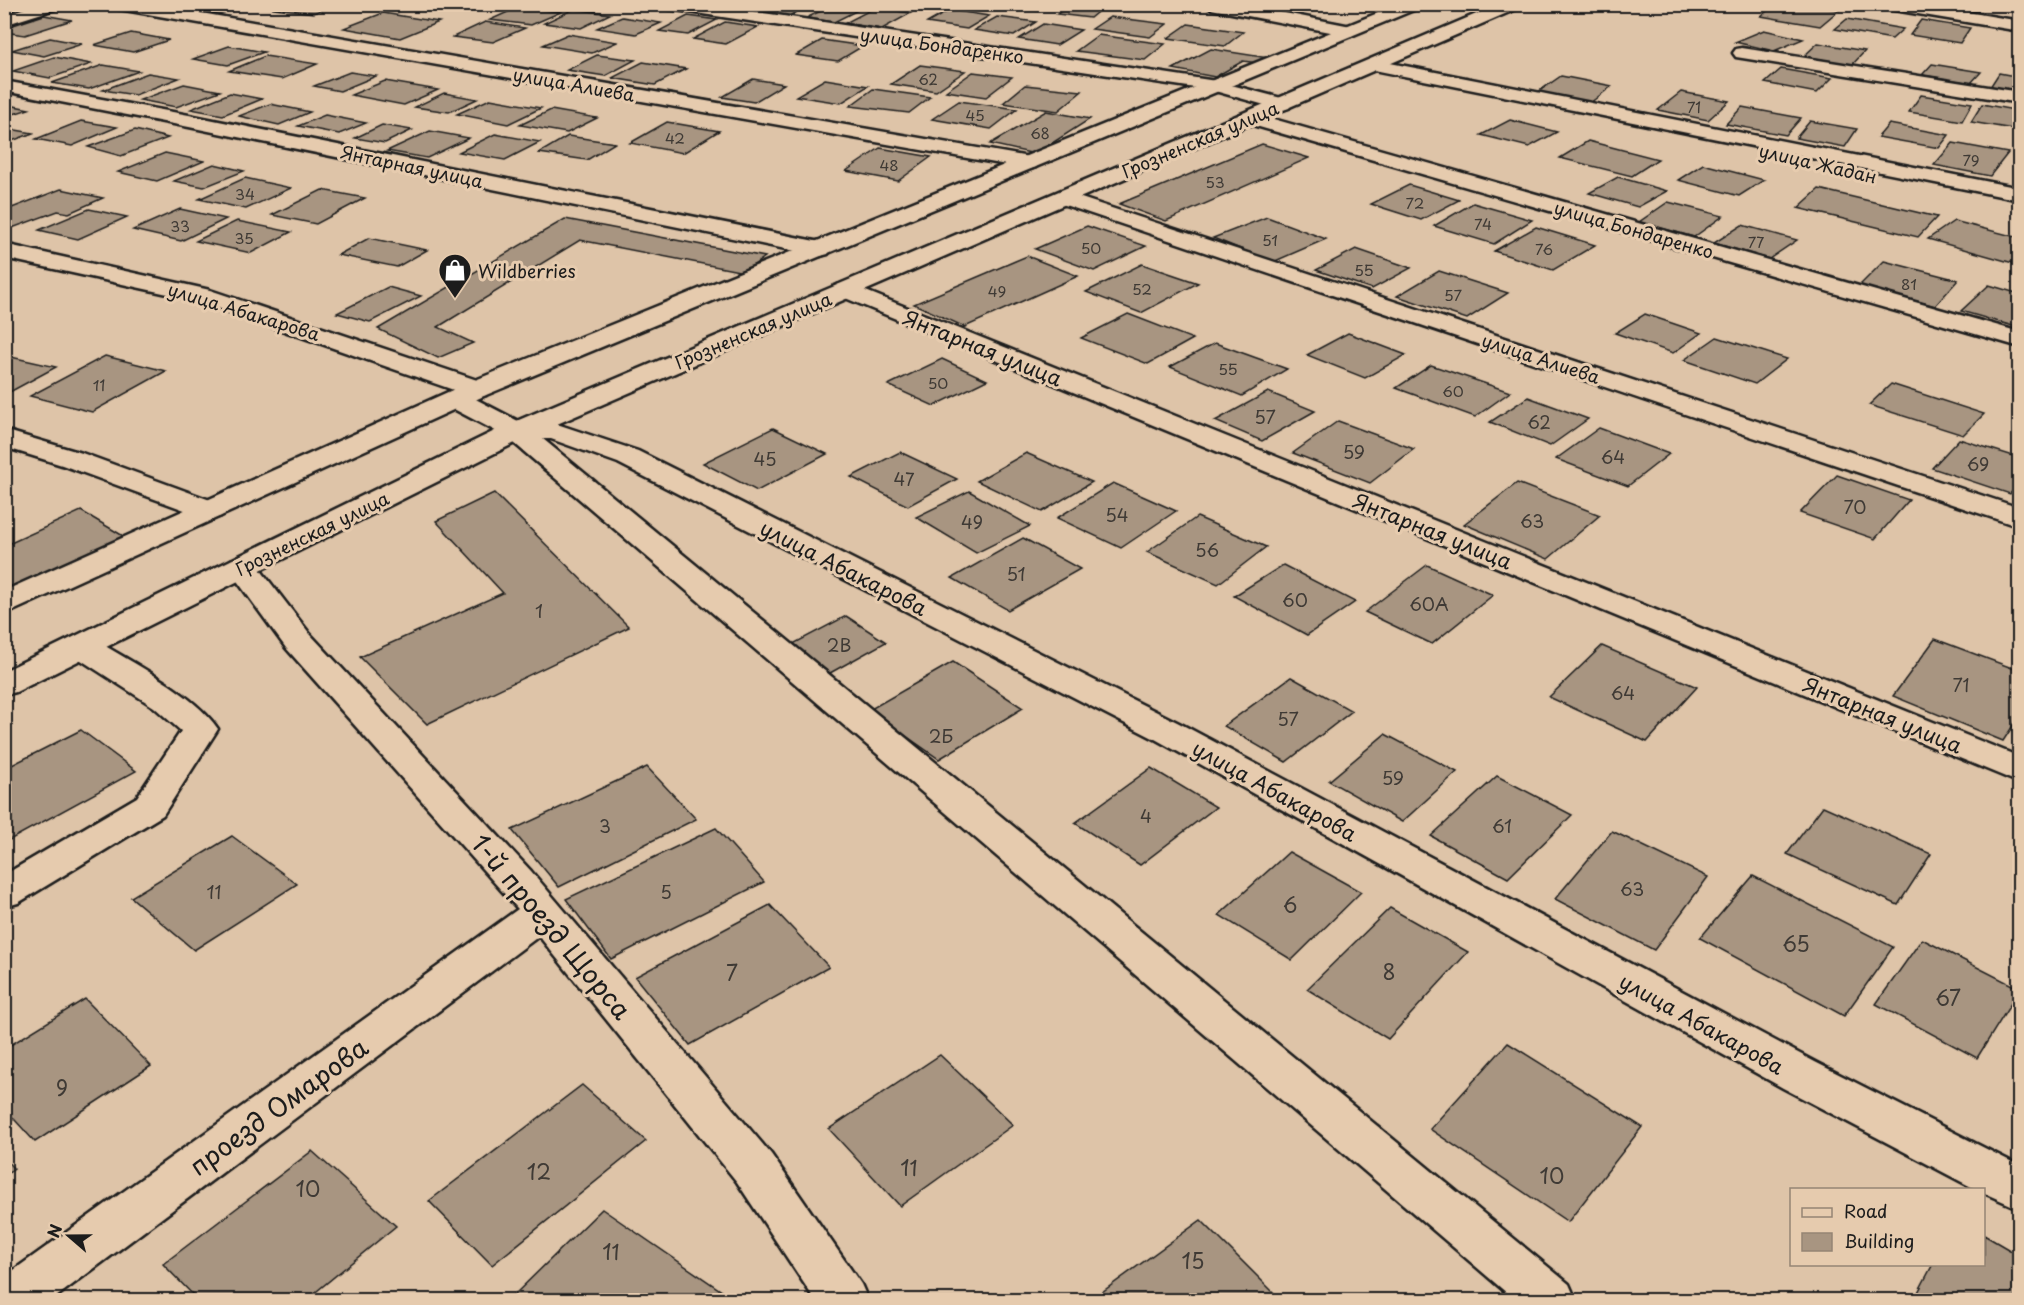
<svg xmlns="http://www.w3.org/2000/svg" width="2024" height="1305" viewBox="0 0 2024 1305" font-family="'Playpen Sans',sans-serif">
  <rect width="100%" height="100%" fill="#dec4a8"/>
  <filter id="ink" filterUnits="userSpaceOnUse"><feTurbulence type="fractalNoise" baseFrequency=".0167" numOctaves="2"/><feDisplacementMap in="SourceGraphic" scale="12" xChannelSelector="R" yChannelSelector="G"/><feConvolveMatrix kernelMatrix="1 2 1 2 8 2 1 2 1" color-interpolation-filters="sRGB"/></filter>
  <g filter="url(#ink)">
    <!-- building -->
    <g fill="#a89581" stroke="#1c1c1c" stroke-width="1.5">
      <path d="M282,4H335L314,13L274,8Z"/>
      <path d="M399,4H469L446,13L396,6Z"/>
      <path d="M766,4H811L789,16L754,10Z"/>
      <path d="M1013,4H1048L1039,11L1009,7Z"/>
      <path d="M1071,4H1107L1090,18L1057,14Z"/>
      <path d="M1776,4H1804L1839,10L1820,26L1761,16Z"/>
      <path d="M833,5L860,9L834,22L806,18Z"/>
      <path d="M519,7L561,12L531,25L490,20Z"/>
      <path d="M874,8L911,13L882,29L845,23Z"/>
      <path d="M574,9L610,14L581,28L544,23Z"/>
      <path d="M950,10L989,16L967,29L927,23Z"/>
      <path d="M383,13L439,22L400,38L344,28Z"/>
      <path d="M44,15L72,20L25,35L4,32V28Z"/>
      <path d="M688,16L717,20L688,35L659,31Z"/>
      <path d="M622,17L661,23L636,34L597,28Z"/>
      <path d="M997,17L1036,22L1014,36L974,30Z"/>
      <path d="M1110,17L1167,24L1150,37L1092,29Z"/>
      <path d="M1847,19L1903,29L1892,39L1835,29Z"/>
      <path d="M1921,20L1970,28L1960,43L1910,35Z"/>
      <path d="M485,22L525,28L493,42L453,37Z"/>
      <path d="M725,22L758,27L726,44L693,39Z"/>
      <path d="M1043,24L1081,30L1057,45L1019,39Z"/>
      <path d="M1188,24L1243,32L1225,46L1168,38Z"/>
      <path d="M1764,30L1803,39L1774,51L1735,42Z"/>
      <path d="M131,33L169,40L133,52L94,45Z"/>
      <path d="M568,34L617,42L592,53L543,45Z"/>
      <path d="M1098,35L1165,44L1145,60L1076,51Z"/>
      <path d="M50,38L82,44L44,56L12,50Z"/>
      <path d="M822,40L863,46L838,61L796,55Z"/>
      <path d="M1818,43L1865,51L1852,65L1804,56Z"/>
      <path d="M229,46L264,52L228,65L193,59Z"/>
      <path d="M1211,49L1269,58L1258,63L1243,61L1215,77L1173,69Z"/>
      <path d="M597,55L635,60L605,76L567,70Z"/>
      <path d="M265,56L317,64L282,79L229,71Z"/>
      <path d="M54,57L91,64L50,78L13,71Z"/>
      <path d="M643,62L686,69L655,85L612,78Z"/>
      <path d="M1932,64L1981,72L1971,83L1922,75Z"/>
      <path d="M103,65L139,71L89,89L52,83Z"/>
      <path d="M920,65L965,71L936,91L891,84Z"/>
      <path d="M1781,69L1832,78L1817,93L1765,83Z"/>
      <path d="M350,72L376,76L340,91L314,86Z"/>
      <path d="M973,72L1012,77L986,97L946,91Z"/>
      <path d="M148,73L179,78L135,95L103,90Z"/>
      <path d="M1999,73L2020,77V92L1990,87Z"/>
      <path d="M1561,76L1612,86L1590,103L1538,92Z"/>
      <path d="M753,79L784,84L754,102L722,97Z"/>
      <path d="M825,79L868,86L841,103L796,96Z"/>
      <path d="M385,81L438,90L404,105L351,95Z"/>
      <path d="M184,84L220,91L176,107L140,100Z"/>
      <path d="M1025,85L1082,91L1058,111L1003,103Z"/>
      <path d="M873,89L930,97L909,113L850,106Z"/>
      <path d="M1681,92L1729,101L1708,120L1658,110Z"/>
      <path d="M230,93L262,99L223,115L191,109Z"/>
      <path d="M444,93L477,99L449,112L415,107Z"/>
      <path d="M1921,95L1972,103L1962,121L1909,112Z"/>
      <path d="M490,99L541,108L508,124L457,114Z"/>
      <path d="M959,101L1017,109L991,129L932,119Z"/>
      <path d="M4,104L29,109L4,117Z"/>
      <path d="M270,104L310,112L279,125L239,116Z"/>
      <path d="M1982,104L2020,111L2019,130L1971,122Z"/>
      <path d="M1742,107L1801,118L1786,135L1726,124Z"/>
      <path d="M551,110L597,118L567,133L520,125Z"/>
      <path d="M1046,111L1090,119L1035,154L990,144Z"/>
      <path d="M325,115L366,123L339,134L298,126Z"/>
      <path d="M1510,120L1557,132L1529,147L1481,135Z"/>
      <path d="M81,121L117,127L72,146L36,139Z"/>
      <path d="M1810,121L1857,129L1845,147L1796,138Z"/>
      <path d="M667,122L719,131L683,153L630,143Z"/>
      <path d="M1889,124L1949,135L1939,148L1878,137Z"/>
      <path d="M382,125L412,130L385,143L355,138Z"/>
      <path d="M4,128L33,133L4,144Z"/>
      <path d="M135,130L168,138L121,156L88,147Z"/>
      <path d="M430,131L469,138L427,158L387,151Z"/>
      <path d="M495,134L540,142L505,160L459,152Z"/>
      <path d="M568,136L615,143L587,160L539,153Z"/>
      <path d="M1588,141L1658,159L1632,176L1560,158Z"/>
      <path d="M1953,143L2008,153L1990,176L1934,165Z"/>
      <path d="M1262,144L1309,158L1166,221L1119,204Z"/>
      <path d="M880,148L931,157L898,181L846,171Z"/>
      <path d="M165,153L204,161L157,181L118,172Z"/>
      <path d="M214,164L244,171L204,187L174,181Z"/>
      <path d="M1703,164L1764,180L1739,196L1678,180Z"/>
      <path d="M1618,177L1667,191L1638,207L1589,193Z"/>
      <path d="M245,178L291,188L246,209L199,199Z"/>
      <path d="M1409,185L1459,200L1421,220L1371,204Z"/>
      <path d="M61,189L103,198L69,213L58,211L4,231V211Z"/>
      <path d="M1819,189L1937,217L1918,237L1798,208Z"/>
      <path d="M322,190L365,198L316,224L272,215Z"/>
      <path d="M1668,202L1723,216L1694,237L1639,222Z"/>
      <path d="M1473,203L1532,220L1494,244L1434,226Z"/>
      <path d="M89,209L127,217L78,239L39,230Z"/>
      <path d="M180,209L226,219L181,241L133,230Z"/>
      <path d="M1267,217L1326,239L1273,262L1213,238Z"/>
      <path d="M565,219L765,257L744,272L580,240L438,327L473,343L438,358L378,329Z"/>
      <path d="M237,221L291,232L251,253L196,241Z"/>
      <path d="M1954,221L2020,238V265L1928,239Z"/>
      <path d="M1742,225L1797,240L1769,259L1714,243Z"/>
      <path d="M1087,226L1146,246L1094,271L1035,249Z"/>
      <path d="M1536,227L1595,245L1553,270L1494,251Z"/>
      <path d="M369,238L427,250L397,267L338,255Z"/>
      <path d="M1356,249L1411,268L1372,289L1316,270Z"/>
      <path d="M1027,256L1078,276L965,327L914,304Z"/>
      <path d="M1884,261L1958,280L1935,306L1859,286Z"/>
      <path d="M1142,264L1198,283L1141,313L1086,292Z"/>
      <path d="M1439,271L1508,293L1467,319L1397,296Z"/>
      <path d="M1989,285L2020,294V328L1961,311Z"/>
      <path d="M388,287L421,296L370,322L337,313Z"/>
      <path d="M1128,314L1193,339L1148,364L1081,338Z"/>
      <path d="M1645,314L1701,333L1673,353L1615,333Z"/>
      <path d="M1348,333L1406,355L1365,378L1307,355Z"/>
      <path d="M1717,337L1787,359L1755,384L1684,360Z"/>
      <path d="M1215,343L1287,369L1242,396L1170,367Z"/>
      <path d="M105,356L166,371L92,412L30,396Z"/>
      <path d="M11,357L56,367L6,394L4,361Z"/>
      <path d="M942,359L987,380L934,406L888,385Z"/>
      <path d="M1431,365L1510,392L1475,417L1396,388Z"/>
      <path d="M1891,384L1984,414L1963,435L1869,405Z"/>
      <path d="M1268,392L1315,411L1262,441L1215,421Z"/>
      <path d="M1528,397L1588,419L1550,446L1490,422Z"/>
      <path d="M1338,421L1414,449L1370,483L1293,453Z"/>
      <path d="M773,428L827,454L757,491L703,463Z"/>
      <path d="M1599,428L1669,454L1628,486L1556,459Z"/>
      <path d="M1959,439L2020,458V482L2010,494L1932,468Z"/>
      <path d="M900,452L957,479L908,506L851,477Z"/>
      <path d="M1026,453L1092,482L1042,512L977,481Z"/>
      <path d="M1837,475L1909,500L1875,539L1800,513Z"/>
      <path d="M1113,483L1176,511L1121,548L1057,518Z"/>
      <path d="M1517,483L1600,515L1548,559L1464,524Z"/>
      <path d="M969,491L1030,526L976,553L916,517Z"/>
      <path d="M494,493L629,627L427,724L360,657L503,593L436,521Z"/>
      <path d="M81,511L125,537L4,593V546Z"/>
      <path d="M1197,517L1266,547L1218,584L1147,552Z"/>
      <path d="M1023,538L1080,569L1008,610L952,578Z"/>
      <path d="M1283,565L1355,602L1307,635L1234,596Z"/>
      <path d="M1427,565L1493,595L1432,644L1365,612Z"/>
      <path d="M846,616L886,642L830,673L791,645Z"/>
      <path d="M1935,639L2020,671V715L2003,741L1893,696Z"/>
      <path d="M1602,646L1697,687L1647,742L1549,697Z"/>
      <path d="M953,662L1023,708L939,759L869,710Z"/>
      <path d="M1291,677L1352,711L1286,762L1224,726Z"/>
      <path d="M81,730L136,771L4,843V769Z"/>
      <path d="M1385,734L1457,772L1402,822L1329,781Z"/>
      <path d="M647,767L696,819L559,887L512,830Z"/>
      <path d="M1151,768L1216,807L1140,865L1075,823Z"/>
      <path d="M1497,776L1572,815L1508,878L1431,836Z"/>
      <path d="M1823,806L1931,854L1898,905L1787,854Z"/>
      <path d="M716,828L764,882L611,959L566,899Z"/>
      <path d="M1612,831L1708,877L1654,950L1555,899Z"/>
      <path d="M232,836L297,884L194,950L131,897Z"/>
      <path d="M1289,852L1361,892L1292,960L1219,915Z"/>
      <path d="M1753,876L1893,947L1844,1016L1700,938Z"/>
      <path d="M770,905L829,967L690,1045L635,977Z"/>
      <path d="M1390,908L1468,952L1388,1039L1307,989Z"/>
      <path d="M1922,939L2020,989L1977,1058L1876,1004Z"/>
      <path d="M85,999L151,1066L35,1142L4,1108V1049Z"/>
      <path d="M1508,1043L1642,1127L1568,1222L1430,1129Z"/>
      <path d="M940,1055L1013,1125L900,1206L829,1129Z"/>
      <path d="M582,1085L646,1141L492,1265L429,1201Z"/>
      <path d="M312,1151L396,1226L306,1300H198L163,1264Z"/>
      <path d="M4,1158L14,1169L4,1176Z"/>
      <path d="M602,1209L723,1292L716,1300H509Z"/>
      <path d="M1201,1220L1281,1300H1091Z"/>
      <path d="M1984,1235L2020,1256V1300H1914L1933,1264H1984Z"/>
    </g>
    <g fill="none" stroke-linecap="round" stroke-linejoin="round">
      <defs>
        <g id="street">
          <path d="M37,4H63L61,7L4,25V15Z"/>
          <path d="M111,4H149L1029,157L1036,159L1039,163L1036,167L1029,169L119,9Z"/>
          <path d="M661,4H704L1216,81L1289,100L1292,104L1289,108L1283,110L1215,91L669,9Z"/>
          <path d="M1203,4H1238L1351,26L1359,31L1351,36L1211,9Z"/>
          <path d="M1880,4H1920L2020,21V31L1888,9Z"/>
          <path d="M1742,48L2020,92V103L1736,57L1733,53L1736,49Z"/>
          <path d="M1375,60L2020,188V200L1369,69L1366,65L1369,61Z"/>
          <path d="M4,81L189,115L820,242L828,244L831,249L828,254L820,256L189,127L4,91Z"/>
          <path d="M1249,112L2020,332V347L1242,122L1240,118L1242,114Z"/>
          <path d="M1063,192L2020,508V527L1056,202L1053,198L1056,194Z"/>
          <path d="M4,244L210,290L486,383L490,389L486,395L477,397L468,395L195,300L4,258Z"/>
          <path d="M846,283L2020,757V783L838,295L834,290L838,285Z"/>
          <path d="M457,392L466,394L522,423H554L638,451L1179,723L1815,1062L2020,1166V1209L1984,1193V1190H1977L1783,1088L1155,739L618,463L551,439H543L1569,1284L1576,1300H1515L507,437L448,406L444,400L448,394Z"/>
          <path d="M4,430L82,453L221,504L226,510L221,516L211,519L201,516L62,465L4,447Z"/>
          <path d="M242,558L253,560L310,634L531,871L771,1154L861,1284L868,1300H815L737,1182L539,936L52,1300H4V1277L518,909L286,648L227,567L231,560Z"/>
          <path d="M82,636L94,639C130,662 194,693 218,729L163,815L18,903L4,907V875L137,797L181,731L154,707L70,653L66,646L70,639Z"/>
        </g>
        <g id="secondary">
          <path d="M1400,4H1423L1421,7L486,395L15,610L4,612V591L468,383Z"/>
          <path d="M1500,4H1523L1521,7L527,437L16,692L4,695V671L507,425Z"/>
        </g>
      </defs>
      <!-- street casing -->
      <use href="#street" stroke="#1c1c1c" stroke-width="5"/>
      <!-- secondary casing -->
      <use href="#secondary" stroke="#1c1c1c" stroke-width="5"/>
      <!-- street -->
      <use href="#street" fill="#e6cbae" fill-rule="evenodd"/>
      <!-- secondary -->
      <use href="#secondary" fill="#e6cbae" fill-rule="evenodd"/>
    </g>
  </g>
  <!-- icons -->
  <defs>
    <symbol id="shop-pin" viewBox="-11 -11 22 30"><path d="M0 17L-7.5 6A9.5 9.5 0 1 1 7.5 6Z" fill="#1c1c1c" stroke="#e6cbae"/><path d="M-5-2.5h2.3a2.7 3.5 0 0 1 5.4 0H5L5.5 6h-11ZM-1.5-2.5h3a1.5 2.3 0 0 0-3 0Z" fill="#fff"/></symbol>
  </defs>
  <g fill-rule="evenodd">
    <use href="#shop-pin" x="436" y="251" width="38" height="52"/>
  </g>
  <g text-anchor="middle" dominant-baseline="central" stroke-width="6" stroke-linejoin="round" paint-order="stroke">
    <!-- far-number labels -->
    <g font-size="15" fill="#3f3a35">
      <text x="928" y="78">62</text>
      <text x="1694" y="106">71</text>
      <text x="975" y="114">45</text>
      <text x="1040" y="132">68</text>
      <text x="675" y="137">42</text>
      <text x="1971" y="159">79</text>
      <text x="889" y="164">48</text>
      <text x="1215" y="181">53</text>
      <text x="245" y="193">34</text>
      <text x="1415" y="202">72</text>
      <text x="1483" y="223">74</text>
      <text x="180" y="225">33</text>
      <text x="244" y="237">35</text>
      <text x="1270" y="239">51</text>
      <text x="1756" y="241">77</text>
      <text x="1091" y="247">50</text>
      <text x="1544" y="248">76</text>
      <text x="1364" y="269">55</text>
      <text x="1909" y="283">81</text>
      <text x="1142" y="288">52</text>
      <text x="997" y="290">49</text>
      <text x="1453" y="294">57</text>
      <text x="1228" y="368">55</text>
      <text x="938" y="382">50</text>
      <text x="99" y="384">11</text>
      <text x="1453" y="390">60</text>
    </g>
    <!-- far-street labels -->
    <g font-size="18" fill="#1c1c1c" stroke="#e6cbae">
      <text transform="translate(942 45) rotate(8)">улица Бондаренко</text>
      <text transform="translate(574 84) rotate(10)">улица Алиева</text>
      <text transform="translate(1200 139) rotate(-23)">Грозненская улица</text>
      <text transform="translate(1818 163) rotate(13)">улица Жадан</text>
      <text transform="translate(412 166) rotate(12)">Янтарная улица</text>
      <text transform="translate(1634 229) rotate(16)">улица Бондаренко</text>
      <text transform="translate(244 311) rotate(17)">улица Абакарова</text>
      <text transform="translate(753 330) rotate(-23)">Грозненская улица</text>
      <text transform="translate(1541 358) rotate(18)">улица Алиева</text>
      <text transform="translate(312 533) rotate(-26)">Грозненская улица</text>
    </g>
    <!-- far-poi labels -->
    <g font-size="18" fill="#1c1c1c" stroke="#e6cbae" text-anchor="start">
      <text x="478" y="270">Wildberries</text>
    </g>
    <!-- number labels -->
    <g font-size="18" fill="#3f3a35">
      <text x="1265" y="416">57</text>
      <text x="1539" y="421">62</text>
      <text x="1354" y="451">59</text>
      <text x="1613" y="456">64</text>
      <text x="765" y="458">45</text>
      <text x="1978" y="463">69</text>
      <text x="904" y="478">47</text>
      <text x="1855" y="506">70</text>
      <text x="1117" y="514">54</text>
      <text x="1532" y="520">63</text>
      <text x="972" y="521">49</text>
      <text x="1207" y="549">56</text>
      <text x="1016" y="573">51</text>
      <text x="1295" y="599">60</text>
      <text x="1429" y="603">60А</text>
      <text x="539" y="610">1</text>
      <text x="839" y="644">2В</text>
      <text x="1961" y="684">71</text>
      <text x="1623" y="692">64</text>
      <text x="1288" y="718">57</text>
      <text x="941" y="735">2Б</text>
      <text x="1393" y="777">59</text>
      <text x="1146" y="815">4</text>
      <text x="605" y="825">3</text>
      <text x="1502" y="825">61</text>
      <text x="1632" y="888">63</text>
      <text x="214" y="891">11</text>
      <text x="666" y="891">5</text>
    </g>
    <!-- street labels -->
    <g font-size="21" fill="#1c1c1c" stroke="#e6cbae">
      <text transform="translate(983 347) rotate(22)">Янтарная улица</text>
      <text transform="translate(1433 530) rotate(22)">Янтарная улица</text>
      <text transform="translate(844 567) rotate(27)">улица Абакарова</text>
      <text transform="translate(1883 714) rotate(22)">Янтарная улица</text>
      <text transform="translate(1275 790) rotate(29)">улица Абакарова</text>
      <text transform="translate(1702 1023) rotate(29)">улица Абакарова</text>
    </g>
    <!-- near-number labels -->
    <g font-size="21" fill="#3f3a35">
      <text x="1290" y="904">6</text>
      <text x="1796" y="943">65</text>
      <text x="1389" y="971">8</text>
      <text x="732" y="972">7</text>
      <text x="1948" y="997">67</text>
      <text x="62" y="1087">9</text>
      <text x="909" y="1167">11</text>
      <text x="539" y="1171">12</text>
      <text x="1552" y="1175">10</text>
      <text x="308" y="1188">10</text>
      <text x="611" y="1251">11</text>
      <text x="1193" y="1260">15</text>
    </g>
    <!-- near-street labels -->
    <g font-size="26" fill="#1c1c1c" stroke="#e6cbae">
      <text transform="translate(552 926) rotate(50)">1-й проезд Щорса</text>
      <text transform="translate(278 1106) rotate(-36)">проезд Омарова</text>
    </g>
  </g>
  <!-- margin -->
  <rect width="2024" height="1305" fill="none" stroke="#e6cbae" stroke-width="24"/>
  <rect x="12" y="12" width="2000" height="1281" fill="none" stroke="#1c1c1c" stroke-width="2" filter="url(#ink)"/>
  <!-- legend -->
  <rect x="1790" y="1188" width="195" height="78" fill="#e6cbae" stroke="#958574" stroke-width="1.5"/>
  <rect x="1802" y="1208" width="30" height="9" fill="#e6cbae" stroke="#958574" stroke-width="1.5"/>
  <text x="1844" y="1218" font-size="18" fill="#1c1c1c">Road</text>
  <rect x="1802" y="1233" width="30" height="18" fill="#a89581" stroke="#958574" stroke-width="1.5"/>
  <text x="1844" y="1248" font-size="18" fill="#1c1c1c">Building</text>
  <!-- north arrow -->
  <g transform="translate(69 1236) rotate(290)" stroke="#e6cbae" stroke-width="4.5" paint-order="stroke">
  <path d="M0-4.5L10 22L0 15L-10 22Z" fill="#1c1c1c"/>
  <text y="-9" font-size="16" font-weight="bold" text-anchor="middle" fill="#1c1c1c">N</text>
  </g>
</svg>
